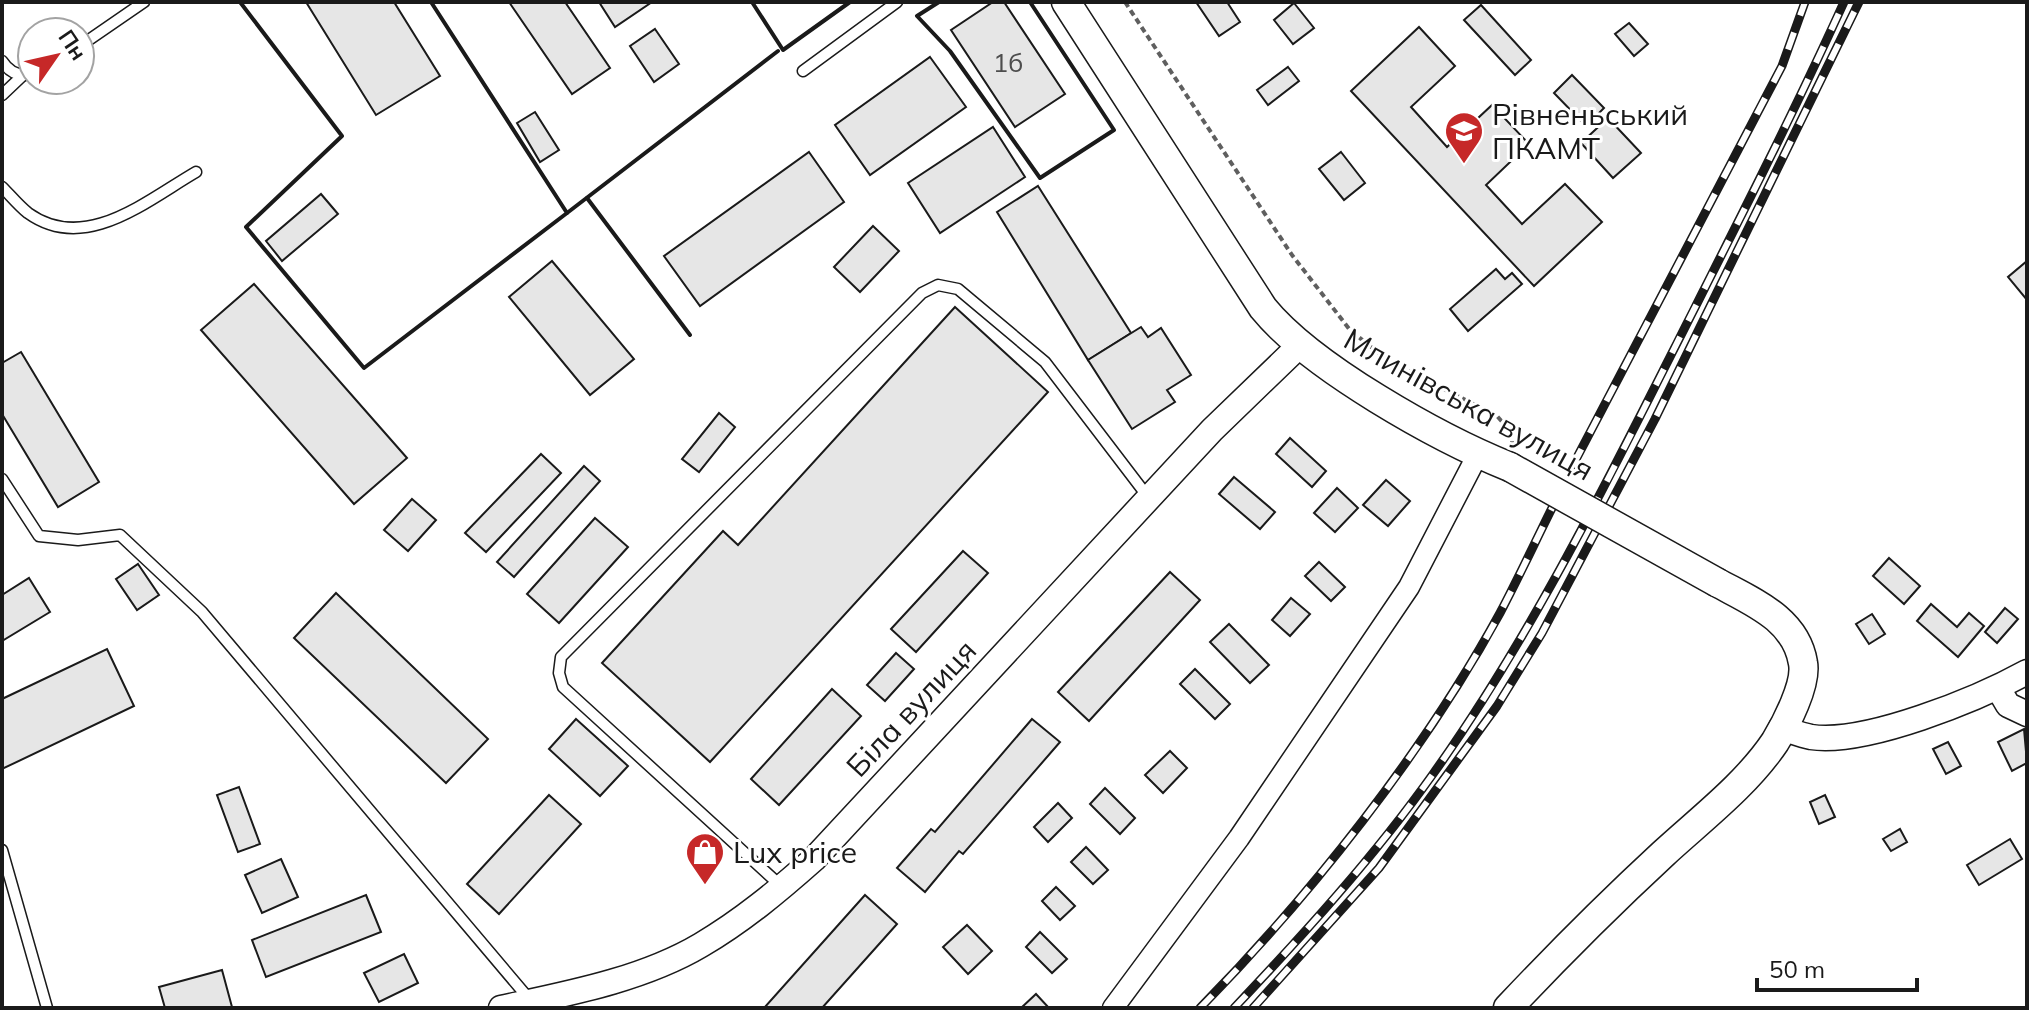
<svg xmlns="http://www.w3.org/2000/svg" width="2029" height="1010" viewBox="0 0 2029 1010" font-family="Mulish,sans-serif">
  <rect width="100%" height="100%" fill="#fff"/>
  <!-- building -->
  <g fill="#e6e6e6" stroke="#1a1a1a" stroke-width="2">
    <path d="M306,2H394L440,76L376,115Z"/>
    <path d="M509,2H565L610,68L572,94Z"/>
    <path d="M599,2H652L615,27Z"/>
    <path d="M993,2H1004L1065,94L1015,127L951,30Z"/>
    <path d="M1196,2H1227L1240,22L1219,36Z"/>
    <path d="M1294,3L1314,28L1293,44L1274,20Z"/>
    <path d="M1481,5L1531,60L1515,75L1464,20Z"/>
    <path d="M1629,23L1648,44L1634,56L1615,34Z"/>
    <path d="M1419,27L1455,66L1411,107L1447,147L1492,105L1529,144L1486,185L1522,224L1565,184L1602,222L1534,286L1351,91Z"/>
    <path d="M655,29L679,64L654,82L630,46Z"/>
    <path d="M930,57L966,107L870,175L835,125Z"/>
    <path d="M1288,67L1299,81L1268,105L1257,90Z"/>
    <path d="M1572,75L1604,108L1586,126L1554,93Z"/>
    <path d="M535,112L559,150L540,162L517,123Z"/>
    <path d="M1608,118L1641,153L1613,178L1581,143Z"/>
    <path d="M993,127L1025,177L940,233L908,183Z"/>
    <path d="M809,152L844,202L700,306L664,256Z"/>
    <path d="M1341,152L1365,183L1344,200L1319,169Z"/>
    <path d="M1038,186L1131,333L1088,360L997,212Z"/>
    <path d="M321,194L338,214L282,261L266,241Z"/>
    <path d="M873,226L899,251L860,292L834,267Z"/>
    <path d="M552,261L634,359L590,395L509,297Z"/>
    <path d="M2027,261V300L2008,277Z"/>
    <path d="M1496,269L1505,279L1512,273L1522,284L1468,331L1450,309Z"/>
    <path d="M254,284L407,458L354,504L201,330Z"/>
    <path d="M955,307L1048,392L710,762L602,663L723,531L738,545Z"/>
    <path d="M1141,327L1148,337L1161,328L1191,375L1167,390L1175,402L1132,429L1088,360Z"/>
    <path d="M21,352L99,482L58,507L2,414V363Z"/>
    <path d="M719,413L735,427L699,472L682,459Z"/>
    <path d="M1290,438L1326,471L1312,487L1276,454Z"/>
    <path d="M541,454L561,473L486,552L465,533Z"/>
    <path d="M584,466L600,481L514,577L497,562Z"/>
    <path d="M1234,477L1275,512L1260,529L1219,494Z"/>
    <path d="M1386,480L1410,501L1388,526L1363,505Z"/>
    <path d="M1337,488L1358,508L1335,532L1314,513Z"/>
    <path d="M412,499L436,520L408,551L384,530Z"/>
    <path d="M595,518L628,547L559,623L527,594Z"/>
    <path d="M963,551L988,573L916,652L891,629Z"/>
    <path d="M1889,558L1920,586L1904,604L1873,576Z"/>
    <path d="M1319,562L1345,587L1331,601L1305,576Z"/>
    <path d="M138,564L159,595L137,610L116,579Z"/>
    <path d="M1170,572L1200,600L1089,721L1058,692Z"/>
    <path d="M29,578L50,612L2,641V595Z"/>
    <path d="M336,593L488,739L446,783L294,638Z"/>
    <path d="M1291,598L1310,614L1290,636L1272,620Z"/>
    <path d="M1931,604L1957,627L1969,613L1984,626L1958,657L1917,621Z"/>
    <path d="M2005,608L2018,619L1997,643L1985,632Z"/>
    <path d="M1872,614L1885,634L1869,644L1856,624Z"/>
    <path d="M1229,624L1269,665L1250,683L1210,642Z"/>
    <path d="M107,649L134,706L2,769V699Z"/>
    <path d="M896,653L914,669L885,701L867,685Z"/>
    <path d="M1195,669L1230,704L1215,719L1180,684Z"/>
    <path d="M832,689L861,716L779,805L751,779Z"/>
    <path d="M576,719L628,766L600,796L549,749Z"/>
    <path d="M1032,719L1060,742L963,854L959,851L925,892L897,868L931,829L935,832Z"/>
    <path d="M2024,729L2027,763L2012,771L1998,742Z"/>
    <path d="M1948,742L1961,766L1946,774L1933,749Z"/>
    <path d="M1170,751L1187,768L1163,793L1145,775Z"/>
    <path d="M239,787L260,844L238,852L217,795Z"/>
    <path d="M1105,788L1135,818L1120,834L1090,804Z"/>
    <path d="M549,795L581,824L499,914L467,884Z"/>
    <path d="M1825,795L1835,817L1819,824L1810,802Z"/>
    <path d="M1058,803L1072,818L1048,842L1034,827Z"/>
    <path d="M1900,829L1907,842L1891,851L1883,839Z"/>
    <path d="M2010,839L2022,859L1979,885L1967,865Z"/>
    <path d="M1086,847L1108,870L1093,884L1071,862Z"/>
    <path d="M281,859L298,897L262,913L245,875Z"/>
    <path d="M1056,887L1075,906L1060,920L1042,901Z"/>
    <path d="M366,895L381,932L266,977L252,940Z"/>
    <path d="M865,895L897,924L822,1008H764Z"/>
    <path d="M967,925L992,951L968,974L943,947Z"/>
    <path d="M1040,932L1067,959L1052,973L1026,947Z"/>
    <path d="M404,954L418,983L379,1002L364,973Z"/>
    <path d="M222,970L232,1007L165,1008L159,987Z"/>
    <path d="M1036,994L1049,1008H1021Z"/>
  </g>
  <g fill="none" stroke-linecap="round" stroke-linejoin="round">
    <defs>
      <g id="service">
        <path d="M80,46L144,2"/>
        <path d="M2,61C9,72 19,77 32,74"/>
        <path d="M803,71L897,2"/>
        <path d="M2,95L22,76"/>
        <path d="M2,187C10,195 19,206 28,213C85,254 146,201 196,172"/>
        <path d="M2,479L39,536L78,540L120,535L202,612L530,1000"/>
        <path d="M2,850L47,1008"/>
        <path d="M781,886L563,687L559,673L561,657L922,293L938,285L958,289L1045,362L1148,497"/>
      </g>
      <path id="minor" d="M1113,1008L1239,838L1409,587L1478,454"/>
      <g id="tertiary">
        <path d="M1998,688L2008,705L2027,714"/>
        <path d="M1781,728C1791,731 1801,735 1811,737C1866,745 1978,699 2027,672"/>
        <path d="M501,1008C566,994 642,980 701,945C742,921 778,891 814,859L1212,430L1299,346"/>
      </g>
      <g id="secondary">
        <path d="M1066,2L1263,308C1311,367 1438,438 1510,467"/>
        <path d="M1508,1008C1558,955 1610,903 1663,854C1701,819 1746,785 1775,742C1786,724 1807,684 1803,663C1796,619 1753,602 1718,583"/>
      </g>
    </defs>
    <!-- service casing -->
    <use href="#service" stroke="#1a1a1a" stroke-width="13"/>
    <!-- minor casing -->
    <use href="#minor" stroke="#1a1a1a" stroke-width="23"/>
    <!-- tertiary casing -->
    <use href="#tertiary" stroke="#1a1a1a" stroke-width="27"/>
    <!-- secondary casing -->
    <use href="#secondary" stroke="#1a1a1a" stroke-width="31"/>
    <!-- path -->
    <path stroke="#5f5f5f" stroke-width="4" stroke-dasharray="6 4" stroke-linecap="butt" d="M1125,2L1292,255L1350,330L1387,360L1497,416L1512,433V443"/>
    <!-- service -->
    <use href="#service" stroke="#fff" stroke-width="10"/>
    <!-- minor -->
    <use href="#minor" stroke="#fff" stroke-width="20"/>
    <!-- tertiary -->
    <use href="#tertiary" stroke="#fff" stroke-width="24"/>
    <!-- secondary -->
    <use href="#secondary" stroke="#fff" stroke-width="28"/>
    <defs>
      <g id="rail">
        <path d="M1573,465L1782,66L1805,2"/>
        <path d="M1200,1008C1311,895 1424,752 1500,613C1519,577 1536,540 1554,504"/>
        <path d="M1234,1008C1304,934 1374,857 1433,774C1528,641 1601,494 1674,349C1732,234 1791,119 1844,2"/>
        <path d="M1253,1008L1379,868L1497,706L1542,633L1655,419L1859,2"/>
      </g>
    </defs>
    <!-- rail casing -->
    <use href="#rail" stroke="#1a1a1a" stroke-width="9"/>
    <!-- rail -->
    <use href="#rail" stroke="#fff" stroke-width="6" stroke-dasharray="18" stroke-linecap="butt"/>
    <defs>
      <path id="secondary-bridge" d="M1510,467L1718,583"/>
    </defs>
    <!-- secondary-bridge casing -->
    <use href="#secondary-bridge" stroke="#1a1a1a" stroke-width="31" stroke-linecap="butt"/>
    <!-- secondary-bridge -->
    <use href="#secondary-bridge" stroke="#fff" stroke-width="28"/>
    <!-- wall -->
    <g stroke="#1a1a1a" stroke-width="4">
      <path d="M240,2L342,136L246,227L364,368L567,213L431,2"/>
      <path d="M752,2L783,50L850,2"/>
      <path d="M939,2L917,16L950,51L1040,178L1114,130L1030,2"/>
      <path d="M587,198L690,335"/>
      <path d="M567,213L778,51"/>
    </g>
  </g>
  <!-- icons -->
  <defs>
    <symbol id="school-pin" viewBox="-11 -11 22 30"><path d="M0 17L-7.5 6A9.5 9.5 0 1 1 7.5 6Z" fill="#c62828" stroke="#fff"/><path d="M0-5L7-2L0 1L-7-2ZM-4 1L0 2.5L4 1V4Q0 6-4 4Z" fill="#fff"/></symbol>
    <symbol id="shop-pin" viewBox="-11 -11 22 30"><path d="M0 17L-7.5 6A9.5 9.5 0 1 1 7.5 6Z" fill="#c62828" stroke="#fff"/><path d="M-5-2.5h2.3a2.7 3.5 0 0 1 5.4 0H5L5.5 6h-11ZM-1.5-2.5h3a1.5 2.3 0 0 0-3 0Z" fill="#fff"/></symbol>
  </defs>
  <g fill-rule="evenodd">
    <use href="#school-pin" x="1442" y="109" width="44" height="60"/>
    <use href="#shop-pin" x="683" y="830" width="44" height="60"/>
  </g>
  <g text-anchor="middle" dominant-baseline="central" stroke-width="6" stroke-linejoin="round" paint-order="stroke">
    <!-- number labels -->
    <g font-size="26" fill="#4d4d4d">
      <text x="1008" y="62">1б</text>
    </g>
    <!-- poi labels -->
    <g font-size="30" fill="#1a1a1a" stroke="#fff" text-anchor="start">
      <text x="1492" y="114">Рівненьський<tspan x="1492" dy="34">ПКАМТ</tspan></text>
      <text x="733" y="852">Lux price</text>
    </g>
    <!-- street labels -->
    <g font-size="30" fill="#1a1a1a" stroke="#fff">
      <text transform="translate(1469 404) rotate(29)">Млинівська вулиця</text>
      <text transform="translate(911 708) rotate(-47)">Біла вулиця</text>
    </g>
  </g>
  <!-- border -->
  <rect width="2029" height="1010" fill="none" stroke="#1a1a1a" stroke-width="8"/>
  <!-- north arrow -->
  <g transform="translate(56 56) rotate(56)"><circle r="38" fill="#ffffff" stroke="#a3a3a3" stroke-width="2"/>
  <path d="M0-6L14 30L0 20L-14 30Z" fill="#c62828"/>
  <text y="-12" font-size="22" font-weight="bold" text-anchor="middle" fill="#1a1a1a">Пн</text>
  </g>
  <!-- scale -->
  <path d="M1757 978v12h160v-12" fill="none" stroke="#1a1a1a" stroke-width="4"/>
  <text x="1769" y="978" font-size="24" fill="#1a1a1a" stroke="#ffffff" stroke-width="6" paint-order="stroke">50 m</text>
</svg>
